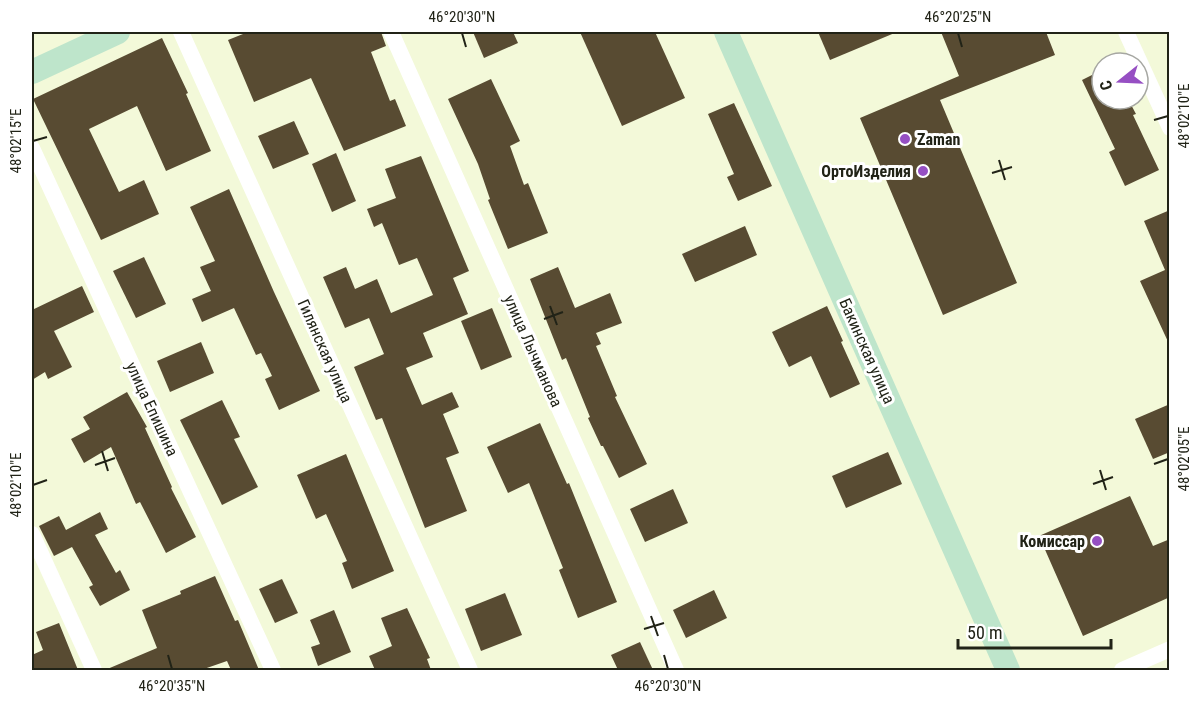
<svg xmlns="http://www.w3.org/2000/svg" width="1201" height="702" viewBox="0 0 1201 702" font-family="'Roboto Condensed',sans-serif">
  <rect width="100%" height="100%" fill="#f3f9d9"/>
  <!-- building -->
  <g fill="#584b32">
    <path d="M248,32H381L386,46L371,52L390,101L395,99L406,126L344,151L311,78L254,102L228,40Z"/>
    <path d="M473,32H513L518,43L484,58Z"/>
    <path d="M580,32H655L685,98L622,126Z"/>
    <path d="M818,32H897L830,60Z"/>
    <path d="M941,32H1046L1055,55L940,100L1017,283L943,315L860,118L959,76Z"/>
    <path d="M162,38L188,93L186,94L211,151L166,171L137,106L89,129L119,192L144,180L159,214L101,240L33,99Z"/>
    <path d="M1102,70V99H1128L1136,114L1133,115L1159,170L1125,186L1109,152L1115,149L1082,80Z"/>
    <path d="M491,79L520,141L510,146L524,185L528,183L548,233L508,249L488,200L490,199L478,164L448,99Z"/>
    <path d="M734,103L772,186L738,201L727,177L734,174L708,114Z"/>
    <path d="M294,121L309,154L273,169L258,136Z"/>
    <path d="M336,153L356,201L332,212L312,164Z"/>
    <path d="M421,156L469,271L453,278L468,314L423,333L433,357L406,368L422,405L452,392L459,407L443,414L459,453L446,458L467,511L425,528L382,418L376,420L354,367L384,354L369,318L345,328L323,277L346,267L355,289L377,279L391,313L433,295L417,258L399,265L382,223L374,227L367,209L396,198L385,169Z"/>
    <path d="M229,189L274,292L320,391L279,410L265,379L272,376L261,353L256,355L234,308L202,322L192,299L211,291L200,267L215,261L190,207Z"/>
    <path d="M1170,210V346L1140,281L1165,270L1144,221Z"/>
    <path d="M745,226L757,255L695,282L682,254Z"/>
    <path d="M144,257L166,304L136,318L113,271Z"/>
    <path d="M558,267L575,308L610,293L622,323L596,333L601,344L596,346L617,396L615,397L647,464L619,478L603,446H601L588,418L590,417L566,358L562,360L530,279Z"/>
    <path d="M82,286L94,312L54,331L72,367L48,379L45,372L32,380V310Z"/>
    <path d="M827,306L843,341L841,342L860,384L830,398L811,356L789,367L772,332Z"/>
    <path d="M492,308L512,357L481,370L461,321Z"/>
    <path d="M201,342L214,373L170,392L157,361Z"/>
    <path d="M127,392L147,427L145,428L172,487L171,488L196,537L166,553L140,502L136,504L111,447L84,463L71,439L90,429L83,417Z"/>
    <path d="M222,400L240,437L234,439L258,487L222,505L180,420Z"/>
    <path d="M1170,404V452L1153,459L1135,419Z"/>
    <path d="M540,423L567,484L569,483L617,602L578,618L559,570L563,568L529,483L508,493L487,447Z"/>
    <path d="M888,452L902,484L846,508L832,476Z"/>
    <path d="M346,454L394,571L352,589L342,563L347,561L326,514L316,519L297,475Z"/>
    <path d="M673,489L688,523L645,542L630,509Z"/>
    <path d="M1130,496L1153,546L1170,539V597L1083,636L1039,536Z"/>
    <path d="M100,512L108,529L95,535L116,573L120,570L130,590L100,606L89,587L93,585L72,547L54,556L39,526L59,516L66,530Z"/>
    <path d="M215,576L235,621L238,620L259,670H231L227,661L201,670H105L157,648L142,610L181,594L180,591Z"/>
    <path d="M282,579L298,613L275,623L259,589Z"/>
    <path d="M714,590L727,618L686,638L673,610Z"/>
    <path d="M505,593L522,635L481,651L465,609Z"/>
    <path d="M407,608L430,658L427,659L431,670H375L369,656L392,646L381,618Z"/>
    <path d="M334,610L351,652L318,666L311,647L320,644L310,620Z"/>
    <path d="M59,623L78,670H32V655L43,650L36,632Z"/>
    <path d="M640,642L653,670H618L611,655Z"/>
  </g>
  <g fill="none" stroke-linecap="round" stroke-linejoin="round">
    <!-- minor -->
    <g stroke="#fff" stroke-width="16">
      <path d="M181,32L470,670"/>
      <path d="M391,32L676,670"/>
      <path d="M1126,32L1170,128"/>
      <path d="M32,148L273,670"/>
      <path d="M32,534L94,670"/>
      <path d="M1122,670L1170,649"/>
    </g>
    <!-- secondary -->
    <g stroke="#bee5cb" stroke-width="24">
      <path d="M726,32L1008,670"/>
      <path d="M32,72L118,32"/>
    </g>
  </g>
  <!-- ticks -->
  <path fill="none" stroke="#212317" stroke-width="2" d="M462,33L466,47M958,33L962,47M1154,120L1168,116M33,141L47,137M999,160L1005,180M992,173L1012,167M550,306L557,325M544,319L563,312M102,451L108,471M1154,464L1168,459M95,465L115,458M1100,470L1106,490M1093,484L1113,477M33,485L47,480M651,616L658,636M644,629L664,623M168,655L172,669M664,655L668,669"/>
  <!-- markers -->
  <g fill="#964fc3" stroke="#fff" stroke-width="2">
    <circle cx="905" cy="139" r="6"/>
    <circle cx="923" cy="171" r="6"/>
    <circle cx="1097" cy="541" r="6"/>
  </g>
  <g text-anchor="middle" dominant-baseline="central" stroke-width="6" stroke-linejoin="round" paint-order="stroke">
    <!-- poi labels -->
    <g font-size="16" font-weight="bold" fill="#212317" stroke="#fff" text-anchor="end">
      <text x="917" y="139" text-anchor="start">Zaman</text>
      <text x="911" y="171">ОртоИзделия</text>
      <text x="1085" y="541">Комиссар</text>
    </g>
    <!-- street labels -->
    <g font-size="16" fill="#212317" stroke="#fff">
      <text transform="translate(325 351) rotate(66)">Гилянская улица</text>
      <text transform="translate(533 351) rotate(66)">улица Лычманова</text>
      <text transform="translate(867 351) rotate(66)">Бакинская улица</text>
      <text transform="translate(152 409) rotate(65)">улица Епишина</text>
    </g>
  </g>
  <!-- border -->
  <rect width="1201" height="702" fill="none" stroke="#ffffff" stroke-width="66"/>
  <!-- north arrow -->
  <g transform="translate(1120 81) rotate(252)"><circle r="28" fill="#ffffff" stroke="#a6a7a2" stroke-width="1.5"/>
  <path d="M0-4.5L10 22L0 15L-10 22Z" fill="#964fc3"/>
  <text y="-9" font-size="16" font-weight="bold" text-anchor="middle" fill="#212317">С</text>
  </g>
  <!-- scale -->
  <path d="M958 639v9h153v-9" fill="none" stroke="#212317" stroke-width="3"/>
  <text x="967" y="639" font-size="18" fill="#212317" stroke="#ffffff" stroke-width="4.5" paint-order="stroke">50 m</text>
  <rect x="33" y="33" width="1135" height="636" fill="none" stroke="#212317" stroke-width="2"/>
  <g font-size="15" text-anchor="middle" fill="#212317">
    <text x="462" y="22">46°20'30"N</text>
    <text x="958" y="22">46°20'25"N</text>
    <text transform="translate(1184 116) rotate(-90)" y="5">48°02'10"E</text>
    <text transform="translate(16 141) rotate(-90)" y="5">48°02'15"E</text>
    <text transform="translate(1184 459) rotate(-90)" y="5">48°02'05"E</text>
    <text transform="translate(16 485) rotate(-90)" y="5">48°02'10"E</text>
    <text x="172" y="691">46°20'35"N</text>
    <text x="668" y="691">46°20'30"N</text>
  </g>
</svg>
